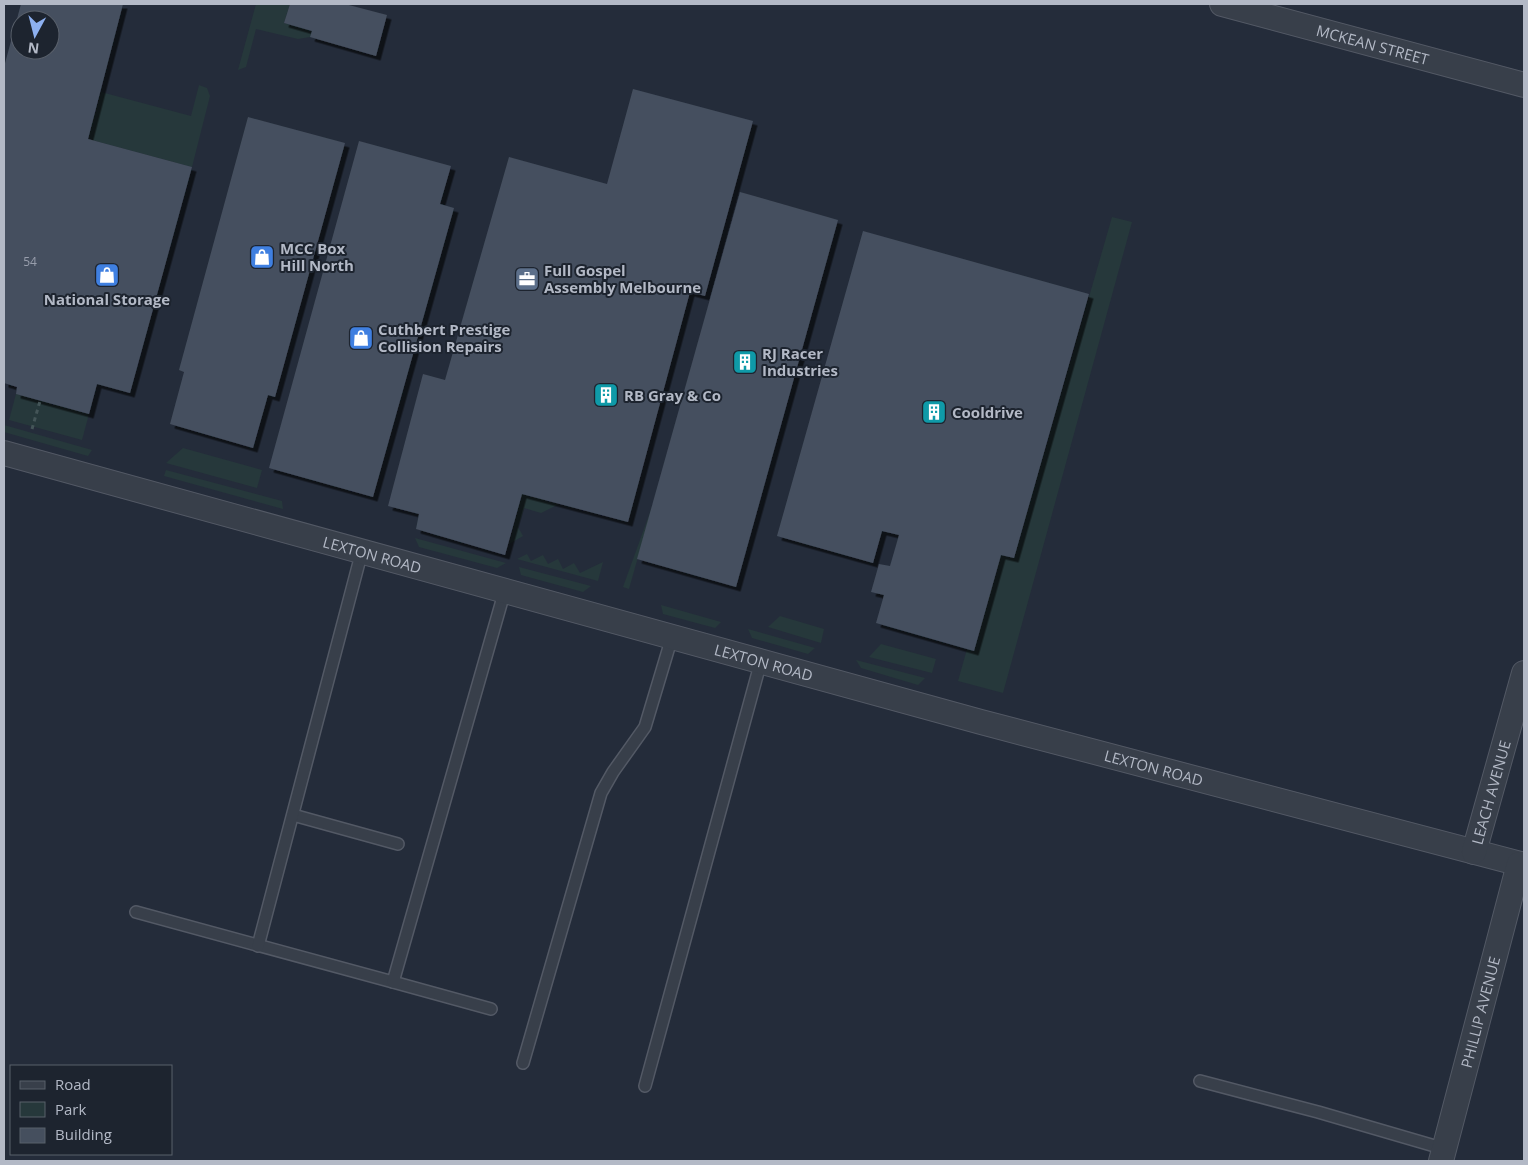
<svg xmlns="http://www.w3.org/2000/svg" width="1528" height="1165" viewBox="0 0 1528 1165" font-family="'Open Sans',sans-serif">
  <defs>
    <filter id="shadow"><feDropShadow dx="4.5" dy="4.5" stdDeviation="0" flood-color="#0009"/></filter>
  </defs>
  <rect width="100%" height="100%" fill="#242c3a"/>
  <!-- green -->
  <g fill="#26383b">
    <path d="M256,4H290L284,23L312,31L310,37L298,39L256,29L246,67L238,70Z"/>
    <path d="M199,85L207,88L210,96L192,167L88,139L101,92L191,116Z"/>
    <path d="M1112,217L1132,222L1003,693L958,681L967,649L974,651L1001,555L1014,558Z"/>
    <path d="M16,394L89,414L82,440L9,420Z"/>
    <path d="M4,425L92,450L88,456L4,432Z"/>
    <path d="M183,448L262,470L257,488L166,463Z"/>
    <path d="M166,470L282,501L283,509L164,476Z"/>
    <path d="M522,494L559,504L541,513L524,508L518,527L523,536L509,544Z"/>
    <path d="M653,504L629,589L623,587Z"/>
    <path d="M415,538L506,563L497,568L419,547Z"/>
    <path d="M527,554L531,561L543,555L548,564L558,559L563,569L574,563L580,573L603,562L598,581L517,559Z"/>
    <path d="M519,567L591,586L583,592L521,575Z"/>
    <path d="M661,605L721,622L715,628L663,614Z"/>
    <path d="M780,616L824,629L821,643L768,627Z"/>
    <path d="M748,629L815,648L808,654L752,638Z"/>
    <path d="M881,644L936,659L932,673L869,657Z"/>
    <path d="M856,660L925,678L918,685L861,668Z"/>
  </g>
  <!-- building -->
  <g fill="#454f5e" fill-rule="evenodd" filter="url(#shadow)">
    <path d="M21,4H123L88,139L192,167L130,393L97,384L89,414L16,394L17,387L4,383V67ZM20,20H50V50H20Z"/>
    <path d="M290,4H345L387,15L376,56L310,37L312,31L284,23Z"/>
    <path d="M633,89L753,121L705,296L690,292L628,522L522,494L505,555L416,529L419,514L388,506L423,374L445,380L509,157L607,184Z"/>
    <path d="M248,117L345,143L275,397L268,395L253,448L170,424L184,372L179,370Z"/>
    <path d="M359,141L451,166L440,204L454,208L373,497L269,468Z"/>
    <path d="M740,192L838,220L736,587L637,559Z"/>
    <path d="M863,231L1089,294L1014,558L1001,555L974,651L876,623L884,595L871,592L879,564L890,566L899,535L882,531L873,563L777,536Z"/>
  </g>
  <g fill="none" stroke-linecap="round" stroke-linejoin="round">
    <defs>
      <g id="service">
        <path d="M293,815L398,844"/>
        <path d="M136,912L393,982"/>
        <path d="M258,946L362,551"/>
        <path d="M491,1009L393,982L505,590"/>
        <path d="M523,1063L601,793L613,772L645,727L672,637"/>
        <path d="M1200,1081L1318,1112L1445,1149"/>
        <path d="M645,1086L761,661"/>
      </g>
      <g id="minor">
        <path id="s1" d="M1222,4L1524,85"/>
        <path id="s2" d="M4,453L981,722L1524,865"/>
        <path id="s3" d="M1474,852L1524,673"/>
        <path id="s4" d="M1441,1161L1519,864"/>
      </g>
    </defs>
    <!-- service casing -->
    <use href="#service" stroke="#535965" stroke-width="14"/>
    <!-- minor casing -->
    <use href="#minor" stroke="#535965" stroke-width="26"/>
    <!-- path -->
    <path stroke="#445558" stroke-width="3" stroke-dasharray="4 4" stroke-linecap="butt" d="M32,429L40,401"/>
    <!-- service -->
    <use href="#service" stroke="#383f4a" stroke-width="11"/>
    <!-- minor -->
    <use href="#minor" stroke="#383f4a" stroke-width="24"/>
  </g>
  <!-- icons -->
  <defs>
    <symbol id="shop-square" viewBox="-11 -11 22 22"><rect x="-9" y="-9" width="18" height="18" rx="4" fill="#3f7fe0" stroke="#1d242f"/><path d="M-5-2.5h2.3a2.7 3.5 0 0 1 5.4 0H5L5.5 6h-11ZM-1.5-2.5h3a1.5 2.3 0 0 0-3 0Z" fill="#fff"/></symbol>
    <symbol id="office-square" viewBox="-11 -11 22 22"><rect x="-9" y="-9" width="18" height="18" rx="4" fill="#5c6f8a" stroke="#1d242f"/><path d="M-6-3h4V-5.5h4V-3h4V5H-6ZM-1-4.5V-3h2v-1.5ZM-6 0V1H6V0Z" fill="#fff"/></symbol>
    <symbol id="building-square" viewBox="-11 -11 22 22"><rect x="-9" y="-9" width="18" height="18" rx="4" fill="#0f9aa8" stroke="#1d242f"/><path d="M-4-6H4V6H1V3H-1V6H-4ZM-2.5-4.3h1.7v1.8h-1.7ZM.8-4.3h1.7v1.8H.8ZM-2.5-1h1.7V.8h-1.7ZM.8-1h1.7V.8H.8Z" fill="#fff"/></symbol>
  </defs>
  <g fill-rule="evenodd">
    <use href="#shop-square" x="248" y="243" width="28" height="28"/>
    <use href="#shop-square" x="93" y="261" width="28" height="28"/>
    <use href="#office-square" x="513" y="265" width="28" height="28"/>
    <use href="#shop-square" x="347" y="324" width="28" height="28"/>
    <use href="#building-square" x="731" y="348" width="28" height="28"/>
    <use href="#building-square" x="592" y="381" width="28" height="28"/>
    <use href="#building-square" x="920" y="398" width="28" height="28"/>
  </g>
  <g text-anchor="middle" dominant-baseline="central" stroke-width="4" stroke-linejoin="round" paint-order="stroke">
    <!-- number labels -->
    <g font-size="12" fill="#989eac">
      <text x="30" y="261">54</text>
    </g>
    <!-- street labels -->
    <g font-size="15" fill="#b3b9c6" stroke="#1d242f">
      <text stroke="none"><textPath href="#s1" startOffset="156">MCKEAN STREET</textPath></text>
      <text stroke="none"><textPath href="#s2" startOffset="382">LEXTON ROAD</textPath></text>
      <text stroke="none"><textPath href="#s2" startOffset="788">LEXTON ROAD</textPath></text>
      <text stroke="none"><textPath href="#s2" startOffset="1192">LEXTON ROAD</textPath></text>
      <text stroke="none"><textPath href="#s3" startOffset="62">LEACH AVENUE</textPath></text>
      <text stroke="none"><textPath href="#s4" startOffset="154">PHILLIP AVENUE</textPath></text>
    </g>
    <!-- poi labels -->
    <g font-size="15" font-weight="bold" fill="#b3b9c6" stroke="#1d242f" text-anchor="start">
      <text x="280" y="248">MCC Box<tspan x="280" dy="17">Hill North</tspan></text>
      <text x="544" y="270">Full Gospel<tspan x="544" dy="17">Assembly Melbourne</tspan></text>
      <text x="107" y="299" text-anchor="middle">National Storage</text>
      <text x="378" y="329">Cuthbert Prestige<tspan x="378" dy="17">Collision Repairs</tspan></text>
      <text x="762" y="353">RJ Racer<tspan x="762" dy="17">Industries</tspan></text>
      <text x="624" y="395">RB Gray &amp; Co</text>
      <text x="952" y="412">Cooldrive</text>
    </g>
  </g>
  <!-- border -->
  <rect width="1528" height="1165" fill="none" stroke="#b3b9c6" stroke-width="10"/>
  <!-- legend -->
  <rect x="10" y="1065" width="162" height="90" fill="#1d242f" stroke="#59606b"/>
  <rect x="20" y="1081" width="25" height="8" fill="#383f4a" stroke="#59606b"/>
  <text x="55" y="1090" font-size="15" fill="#b3b9c6">Road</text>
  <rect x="20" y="1102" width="25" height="15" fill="#26383b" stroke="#59606b"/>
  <text x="55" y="1115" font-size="15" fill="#b3b9c6">Park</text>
  <rect x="20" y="1128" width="25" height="15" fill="#454f5e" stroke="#59606b"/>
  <text x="55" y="1140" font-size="15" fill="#b3b9c6">Building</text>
  <!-- north arrow -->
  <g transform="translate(35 35) rotate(187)"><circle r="24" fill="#1d242f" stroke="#59606b"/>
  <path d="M0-4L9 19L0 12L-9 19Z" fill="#8db0f0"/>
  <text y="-8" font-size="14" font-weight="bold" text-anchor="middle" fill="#b3b9c6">N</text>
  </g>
</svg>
